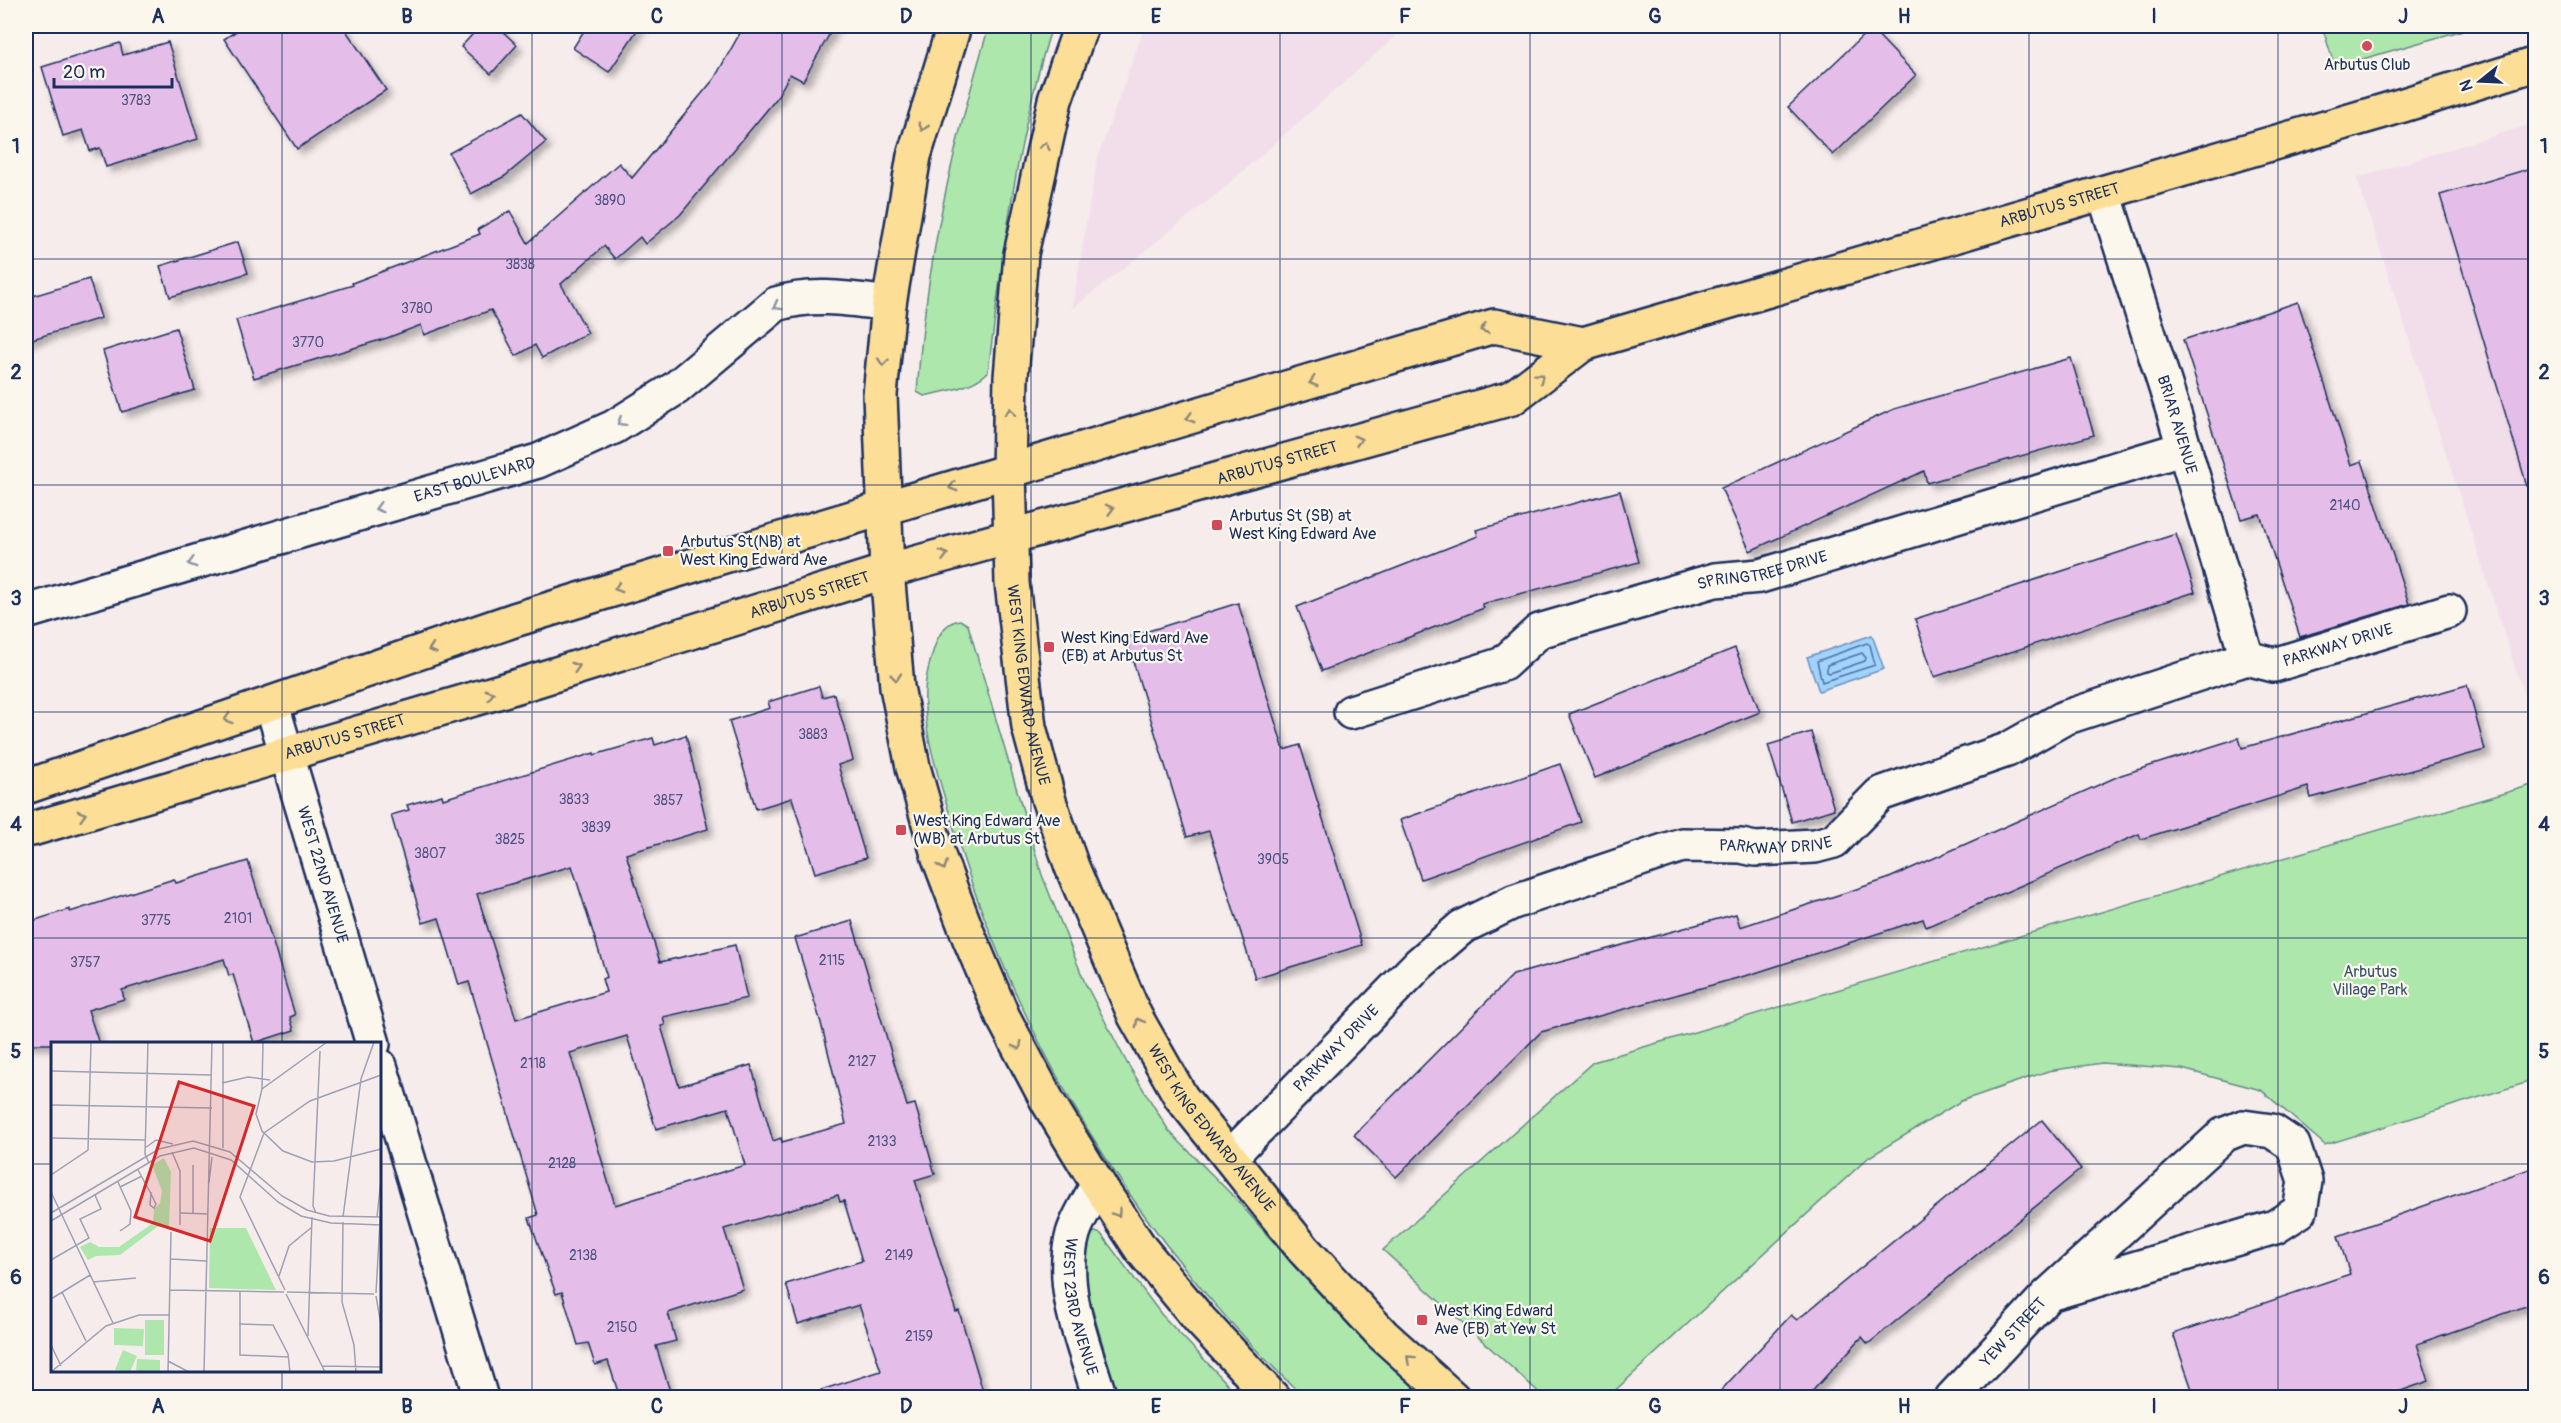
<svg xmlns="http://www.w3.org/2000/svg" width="2561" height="1423" viewBox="0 0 2561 1423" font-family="Pangolin,sans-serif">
  <defs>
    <filter id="shadow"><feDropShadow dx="5.5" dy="5.5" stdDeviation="3" flood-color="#0004"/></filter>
  </defs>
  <rect width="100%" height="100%" fill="#f6eceb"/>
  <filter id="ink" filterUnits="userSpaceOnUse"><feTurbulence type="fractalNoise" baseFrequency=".0167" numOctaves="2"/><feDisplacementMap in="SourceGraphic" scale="12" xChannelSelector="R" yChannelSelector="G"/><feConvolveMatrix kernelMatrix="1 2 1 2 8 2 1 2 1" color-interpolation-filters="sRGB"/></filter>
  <g filter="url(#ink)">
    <!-- built -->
    <g fill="#f1deea">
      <path d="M1145,26H1408L1218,193L1072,309L1097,159Z"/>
      <path d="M2535,123V729L2357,178Z"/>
    </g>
    <!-- green -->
    <g fill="#ade7ac" stroke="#648b85" stroke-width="1.5">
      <path d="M989,26H1052C1016,140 1003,254 988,372C972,388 945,391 924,396L917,392C926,263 952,149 989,26Z"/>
      <path d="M2322,26H2477L2335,67Z"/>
      <path d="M960,620L968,625L1042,875L1085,983L1127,1063L1169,1131L1236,1199L1295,1267L1350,1326L1410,1383L1421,1397H1304C1135,1239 1013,1034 949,812C936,768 917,715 928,670C933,651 938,623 960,620Z"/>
      <path d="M2535,784V1080L2325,1145L2261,1090L2182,1069L2102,1063L2048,1071L1961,1101L1869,1157L1608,1397H1544L1383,1250L1593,1062Z"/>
      <path d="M1095,1232L1101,1234L1161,1314L1240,1397H1118L1085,1284L1084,1261L1091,1234Z"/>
    </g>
    <!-- water -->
    <path fill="#a0d3fd" stroke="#6b91bd" stroke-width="1.5" d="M1872,635L1884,669L1819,691L1807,657Z"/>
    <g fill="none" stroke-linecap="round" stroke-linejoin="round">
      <!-- shore -->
      <g stroke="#50719e" stroke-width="1.5">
        <path d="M1867,643L1870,645L1875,665L1822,682L1817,661Z"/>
        <path d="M1862,653L1866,658L1865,661L1830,673L1827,672V665Z"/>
      </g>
    </g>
    <!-- building -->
    <g fill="#e4bee8" stroke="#1b2f5e" stroke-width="1.5" fill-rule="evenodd" filter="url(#shadow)">
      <path d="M244,26H343L386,90L297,149L224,39Z"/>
      <path d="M480,26H497L517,45L491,74L461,47Z"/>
      <path d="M587,26H640L609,72L573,48Z"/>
      <path d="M744,26H834L803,81L790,74L776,99L680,215L645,244L640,237L615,259L604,246L561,284L588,333L542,358L535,345L516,356L491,310L424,335L421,325L387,338L254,378L236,320L353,285L352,283L480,234L478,229L510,211L528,243L619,163L632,178L714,79Z"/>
      <path d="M1871,28L1916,75L1833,155L1788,107Z"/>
      <path d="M168,42L198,139L106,167L100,148L90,151L83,130L63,136L42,67L120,43L123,55Z"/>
      <path d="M522,113L546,142L505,176L471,194L449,153Z"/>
      <path d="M2535,167V485L2527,486L2440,195Z"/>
      <path d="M238,242L248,273L170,297L160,266Z"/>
      <path d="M89,279L101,318L26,341V298Z"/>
      <path d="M2298,302L2351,465L2362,461L2409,604L2300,637L2260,514L2241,519L2183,340Z"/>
      <path d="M176,328L195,390L122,412L103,351Z"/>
      <path d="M2071,358L2094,435L1927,483L1924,471L1750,551L1721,488L1894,409Z"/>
      <path d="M1620,491L1639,562L1482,604L1484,608L1322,671L1297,607L1478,536L1476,530Z"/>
      <path d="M2176,534L2195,592L1934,677L1915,619Z"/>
      <path d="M1238,603L1284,750L1300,745L1362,945L1255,978L1209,831L1187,837L1126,638Z"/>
      <path d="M1735,648L1760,712L1595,778L1569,714Z"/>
      <path d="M2467,685L2485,750L2311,798L2308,787L2141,839L2139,834L1926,927L1923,919L1752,974L1541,1032L1396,1177L1354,1135L1513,975L1736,914L1740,927L1887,879L2121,775L2239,738L2242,748Z"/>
      <path d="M819,686L822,697L834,694L847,737L853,760L838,765L866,858L815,873L792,798L756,809L729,721L770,708L768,702Z"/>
      <path d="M1811,732L1834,809L1792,822L1768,745Z"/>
      <path d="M686,735L708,829L626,854L660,962L735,945L747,998L663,1017L665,1025L661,1026L679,1086L751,1065L773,1141L781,1138L782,1142L846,1124L821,1023L795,938L852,921L907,1106L915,1104L935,1174L915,1180L956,1312L959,1311L985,1398H822L821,1390L881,1371L859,1305L798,1324L786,1284L862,1261L844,1201L840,1202L838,1195L724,1229L743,1289L668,1313L676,1341L656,1346L672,1398H620L608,1361L595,1365L588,1343L578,1345L562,1292L556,1294L529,1218L538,1215L469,982L459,985L439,918L423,923L391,815L409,810L407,805L442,795L443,799L594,753V755L653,738L655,745ZM572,866L607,977L602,979L606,992L516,1019L477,894ZM627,1036L656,1129L728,1108L745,1165L615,1205L570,1053Z"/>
      <path d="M1560,764L1581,822L1421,879L1400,820Z"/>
      <path d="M248,861L295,1015L290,1017L294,1030L254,1043L233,974L229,976L224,959L122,990L124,999L88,1010L99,1044H26V923L70,909V912L174,879L176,883Z"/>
      <path d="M2042,1120L2081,1169L1868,1344L1862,1337L1806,1398H1714L1791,1315L1797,1320Z"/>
      <path d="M2535,1167V1303L2417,1344L2429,1381L2381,1398H2195L2173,1334L2350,1274L2338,1236Z"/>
    </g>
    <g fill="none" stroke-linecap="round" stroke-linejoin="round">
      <defs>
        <g id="minor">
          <path id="s1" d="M2104,193L2172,407L2247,658"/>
          <path id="s2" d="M26,612L538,461L614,427L676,388L776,304C813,292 851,299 889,304"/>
          <path id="s3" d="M272,705L373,1044"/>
          <path id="s4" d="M1351,712L1503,664L1539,631L1715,580L1760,576L2185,448"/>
          <path d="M380,1066L481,1398"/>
          <path id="s5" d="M1230,1157L1419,964L1462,927L1513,902L1682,845L1741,846L1755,849L1815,846L1834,841L1880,794L2007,750L2064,718L2247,658L2274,665L2449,611"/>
          <path id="s6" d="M1098,1184C1090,1200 1078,1217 1073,1234C1058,1288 1085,1347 1100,1398"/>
          <path id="s7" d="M1952,1398L2046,1297L2223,1135L2243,1127L2272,1131L2293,1145L2305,1181L2300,1211L2275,1227L2049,1294"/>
        </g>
        <g id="major">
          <path d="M954,26L914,156L889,304L880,395L887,571L897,687L913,767L939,858L969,937L1003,1017L1048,1102L1098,1184L1141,1249L1200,1320L1273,1398"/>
          <path id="s8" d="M1081,26L1055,100L1021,254L1011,377L1009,471L1012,583L1029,727L1049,801L1072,867L1135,1016L1181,1097L1304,1250L1383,1335L1453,1398"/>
          <path d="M26,787L514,620L674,571L1494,326L1583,344"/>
          <path id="s9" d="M26,829H32L521,685L887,571L1512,398L1583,344L2387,110L2536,64"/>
        </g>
      </defs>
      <!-- minor casing -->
      <use href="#minor" stroke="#1b2f5e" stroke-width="38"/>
      <!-- major casing -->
      <use href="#major" stroke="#1b2f5e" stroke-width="38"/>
      <!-- minor -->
      <use href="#minor" stroke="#fbf7ec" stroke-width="33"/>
      <!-- major -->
      <use href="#major" stroke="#fcde96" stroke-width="33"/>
    </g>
    <!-- one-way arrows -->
    <defs><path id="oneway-chevron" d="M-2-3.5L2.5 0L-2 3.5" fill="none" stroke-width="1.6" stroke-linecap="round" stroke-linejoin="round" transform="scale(1.5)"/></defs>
    <g stroke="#8c867a">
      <use href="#oneway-chevron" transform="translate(923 127) rotate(107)"/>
      <use href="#oneway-chevron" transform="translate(1045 146) rotate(-77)"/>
      <use href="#oneway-chevron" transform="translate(1484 329) rotate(164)"/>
      <use href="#oneway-chevron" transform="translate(883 362) rotate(96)"/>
      <use href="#oneway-chevron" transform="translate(1540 377) rotate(-37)"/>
      <use href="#oneway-chevron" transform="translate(1313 382) rotate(163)"/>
      <use href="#oneway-chevron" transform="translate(1010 412) rotate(-89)"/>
      <use href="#oneway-chevron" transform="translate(1190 418) rotate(164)"/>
      <use href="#oneway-chevron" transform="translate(1358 440) rotate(-15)"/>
      <use href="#oneway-chevron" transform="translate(953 487) rotate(164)"/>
      <use href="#oneway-chevron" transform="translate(1110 509) rotate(-15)"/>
      <use href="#oneway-chevron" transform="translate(944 555) rotate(-15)"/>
      <use href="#oneway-chevron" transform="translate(618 588) rotate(163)"/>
      <use href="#oneway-chevron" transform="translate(432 649) rotate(161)"/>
      <use href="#oneway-chevron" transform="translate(576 667) rotate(-17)"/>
      <use href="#oneway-chevron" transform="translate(896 677) rotate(85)"/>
      <use href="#oneway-chevron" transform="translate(490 694) rotate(-17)"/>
      <use href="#oneway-chevron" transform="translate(228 719) rotate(162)"/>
      <use href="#oneway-chevron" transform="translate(82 815) rotate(-16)"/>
      <use href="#oneway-chevron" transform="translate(943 866) rotate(70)"/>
      <use href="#oneway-chevron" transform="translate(1139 1022) rotate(-119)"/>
      <use href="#oneway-chevron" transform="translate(1018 1046) rotate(62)"/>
      <use href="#oneway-chevron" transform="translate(1117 1213) rotate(56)"/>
      <use href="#oneway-chevron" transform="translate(1410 1359) rotate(-138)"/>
    </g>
    <g stroke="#8b93a5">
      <use href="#oneway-chevron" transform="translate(777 306) rotate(151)"/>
      <use href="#oneway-chevron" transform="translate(621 422) rotate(148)"/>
      <use href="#oneway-chevron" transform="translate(379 508) rotate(164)"/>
      <use href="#oneway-chevron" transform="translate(192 563) rotate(164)"/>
    </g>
  </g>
  <!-- grid -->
  <path fill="none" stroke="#1b2f5e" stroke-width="1.5" stroke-opacity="0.55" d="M282,26V1044M532,26V1398M782,26V1398M1031,26V1398M1280,26V1398M1530,26V1398M1780,26V1398M2029,26V1398M2278,26V1398M26,259H2536M26,485H2536M26,712H2536M26,938H2536M26,1164H52M380,1164H2536M282,1370V1398"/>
  <!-- markers -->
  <g fill="#d1495b" stroke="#fbf7ec" stroke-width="2">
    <circle cx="2367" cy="46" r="6"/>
    <rect x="1211" y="519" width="12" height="12" rx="3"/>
    <rect x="662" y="545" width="12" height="12" rx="3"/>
    <rect x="1043" y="641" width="12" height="12" rx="3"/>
    <rect x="895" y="824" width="12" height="12" rx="3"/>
    <rect x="1416" y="1314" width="12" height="12" rx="3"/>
  </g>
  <g text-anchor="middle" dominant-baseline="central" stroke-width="4.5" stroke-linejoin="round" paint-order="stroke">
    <!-- number labels -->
    <g font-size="14" fill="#4d5380">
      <text x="136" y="100">3783</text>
      <text x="610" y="200">3890</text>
      <text x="520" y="264">3838</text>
      <text x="417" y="308">3780</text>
      <text x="308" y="342">3770</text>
      <text x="2345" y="505">2140</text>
      <text x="813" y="734">3883</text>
      <text x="574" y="799">3833</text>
      <text x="668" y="800">3857</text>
      <text x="596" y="827">3839</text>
      <text x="510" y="839">3825</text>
      <text x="430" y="853">3807</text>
      <text x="1273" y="859">3905</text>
      <text x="238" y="918">2101</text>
      <text x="156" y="920">3775</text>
      <text x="832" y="960">2115</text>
      <text x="85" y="962">3757</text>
      <text x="862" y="1061">2127</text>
      <text x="533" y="1063">2118</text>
      <text x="882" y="1141">2133</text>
      <text x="562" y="1163">2128</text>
      <text x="583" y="1255">2138</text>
      <text x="899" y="1255">2149</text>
      <text x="622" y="1327">2150</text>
      <text x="919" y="1336">2159</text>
    </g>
    <!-- poi labels -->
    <g font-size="16" fill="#1b2f5e" stroke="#fbf7ec" text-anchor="start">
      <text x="2367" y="65" text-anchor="middle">Arbutus Club</text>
      <text x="1229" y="516">Arbutus St (SB) at<tspan x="1229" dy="18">West King Edward Ave</tspan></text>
      <text x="680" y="542">Arbutus St(NB) at<tspan x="680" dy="18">West King Edward Ave</tspan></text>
      <text x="1061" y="638">West King Edward Ave<tspan x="1061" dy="18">(EB) at Arbutus St</tspan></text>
      <text x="913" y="821">West King Edward Ave<tspan x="913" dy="18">(WB) at Arbutus St</tspan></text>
      <text x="1434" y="1311">West King Edward<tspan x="1434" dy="18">Ave (EB) at Yew St</tspan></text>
    </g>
    <!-- street labels -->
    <g font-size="16" fill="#1b2f5e" stroke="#fbf7ec">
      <text stroke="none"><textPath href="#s9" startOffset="2133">ARBUTUS STREET</textPath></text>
      <text stroke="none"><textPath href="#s1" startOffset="243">BRIAR AVENUE</textPath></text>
      <text stroke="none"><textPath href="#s9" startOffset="1304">ARBUTUS STREET</textPath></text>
      <text stroke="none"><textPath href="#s2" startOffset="468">EAST BOULEVARD</textPath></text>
      <text stroke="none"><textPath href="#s4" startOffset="440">SPRINGTREE DRIVE</textPath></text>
      <text stroke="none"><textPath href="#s9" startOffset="818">ARBUTUS STREET</textPath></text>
      <text stroke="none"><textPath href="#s5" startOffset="1268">PARKWAY DRIVE</textPath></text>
      <text stroke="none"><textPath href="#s8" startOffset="669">WEST KING EDWARD AVENUE</textPath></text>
      <text stroke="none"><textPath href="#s9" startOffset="332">ARBUTUS STREET</textPath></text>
      <text stroke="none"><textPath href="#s5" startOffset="656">PARKWAY DRIVE</textPath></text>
      <text stroke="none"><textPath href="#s3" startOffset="177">WEST 22ND AVENUE</textPath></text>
      <text stroke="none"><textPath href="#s5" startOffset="152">PARKWAY DRIVE</textPath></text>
      <text stroke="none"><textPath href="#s8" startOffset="1155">WEST KING EDWARD AVENUE</textPath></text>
      <text stroke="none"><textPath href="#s6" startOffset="130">WEST 23RD AVENUE</textPath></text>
      <text stroke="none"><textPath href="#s7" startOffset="90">YEW STREET</textPath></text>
    </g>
    <!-- park labels -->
    <g font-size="16" fill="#38546e" stroke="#fbf7ec">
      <text x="2370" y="972">Arbutus<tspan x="2370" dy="18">Village Park</tspan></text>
    </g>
  </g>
  <!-- overview -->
  <g transform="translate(51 1042)">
    <rect width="330" height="330" fill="#f6eceb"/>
    <path d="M113,116L120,130L118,185H106L69,213L45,214L37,218L29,205L39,200L48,205H68L102,181L103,167L109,161L111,149L101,123ZM159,186H195L225,248L158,246ZM94,278H113V313H94ZM63,286L93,287L92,304L63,303ZM72,308L86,314L79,330L64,328ZM86,317L109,318V330H85Z" fill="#ade7ac"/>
    <path fill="none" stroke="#9ea0b3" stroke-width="1.5" d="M97,0L94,112L98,121M172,0V106M276,0L211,47L205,72L211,89L232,109L261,120L283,119L330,107M0,29L160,33M171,41L197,35L219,38M211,47L212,0M0,63L161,66M0,96L94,98M94,106L105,98L122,102M121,110L129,129V183M87,128L99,150L105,162L103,166L99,163L100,150M0,133L37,108L40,0M67,140L80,169L79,182L69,189M158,141L161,115M69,145L91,134M0,150L62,281M0,171L108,107L142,99L179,110L231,154L256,168L278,174L330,175M130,171L157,172M265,171L262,164L269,9M142,172V123M292,175L310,37L323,0M326,175L330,137M0,179L109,114L143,106L180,118L227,160L250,174L280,181L330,183M292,180L291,260L303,303L305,330M120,217L155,219M0,218L38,196L29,177L50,167L44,153M228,234L238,204L261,185M42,240L85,236M119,248L233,250M234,248L189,155L213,91L259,59L330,33M189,249V313L238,315M11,250L35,299M236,250L323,252M325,251L330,161M235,252L274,330M325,254L330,283M0,257L39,233M188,282L222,283L237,312L239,330M257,294L261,175M0,303L10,324M117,319L138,330M271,324L330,325M0,330L55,284L88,273H118M117,330L120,190M153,330L161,0"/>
    <path fill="#d62828" fill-opacity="0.15" stroke="#d62828" stroke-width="3" d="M128,40L203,64L159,199L84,175Z"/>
    <rect width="330" height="330" fill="none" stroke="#1b2f5e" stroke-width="3"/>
  </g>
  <!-- margin -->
  <rect width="2561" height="1423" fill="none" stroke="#fbf7ec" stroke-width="66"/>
  <!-- north arrow -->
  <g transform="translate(2480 81) rotate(252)" stroke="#fbf7ec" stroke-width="4.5" paint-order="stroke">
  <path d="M0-4.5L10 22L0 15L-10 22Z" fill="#1b2f5e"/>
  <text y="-9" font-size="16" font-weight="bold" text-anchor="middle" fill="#1b2f5e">N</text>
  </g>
  <!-- scale -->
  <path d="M54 78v9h118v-9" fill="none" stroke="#1b2f5e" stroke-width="3"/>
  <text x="63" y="78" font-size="18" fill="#1b2f5e" stroke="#fbf7ec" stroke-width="4.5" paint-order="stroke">20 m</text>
  <rect x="33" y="33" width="2495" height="1357" fill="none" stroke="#1b2f5e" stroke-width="2"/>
  <g font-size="20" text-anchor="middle" font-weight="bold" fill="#1b2f5e">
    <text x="158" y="23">A</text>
    <text x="407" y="23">B</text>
    <text x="657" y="23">C</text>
    <text x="906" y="23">D</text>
    <text x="1156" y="23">E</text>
    <text x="1405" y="23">F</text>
    <text x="1655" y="23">G</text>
    <text x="1904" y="23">H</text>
    <text x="2154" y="23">I</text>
    <text x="2403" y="23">J</text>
    <text x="16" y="153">1</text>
    <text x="2544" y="153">1</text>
    <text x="16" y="379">2</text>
    <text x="2544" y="379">2</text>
    <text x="16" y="605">3</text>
    <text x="2544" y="605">3</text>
    <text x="16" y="831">4</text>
    <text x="2544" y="831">4</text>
    <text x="16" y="1058">5</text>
    <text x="2544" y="1058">5</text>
    <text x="16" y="1284">6</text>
    <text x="2544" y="1284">6</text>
    <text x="158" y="1413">A</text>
    <text x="407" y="1413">B</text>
    <text x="657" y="1413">C</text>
    <text x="906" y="1413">D</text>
    <text x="1156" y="1413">E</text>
    <text x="1405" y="1413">F</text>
    <text x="1655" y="1413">G</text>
    <text x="1904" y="1413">H</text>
    <text x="2154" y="1413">I</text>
    <text x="2403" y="1413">J</text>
  </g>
</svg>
